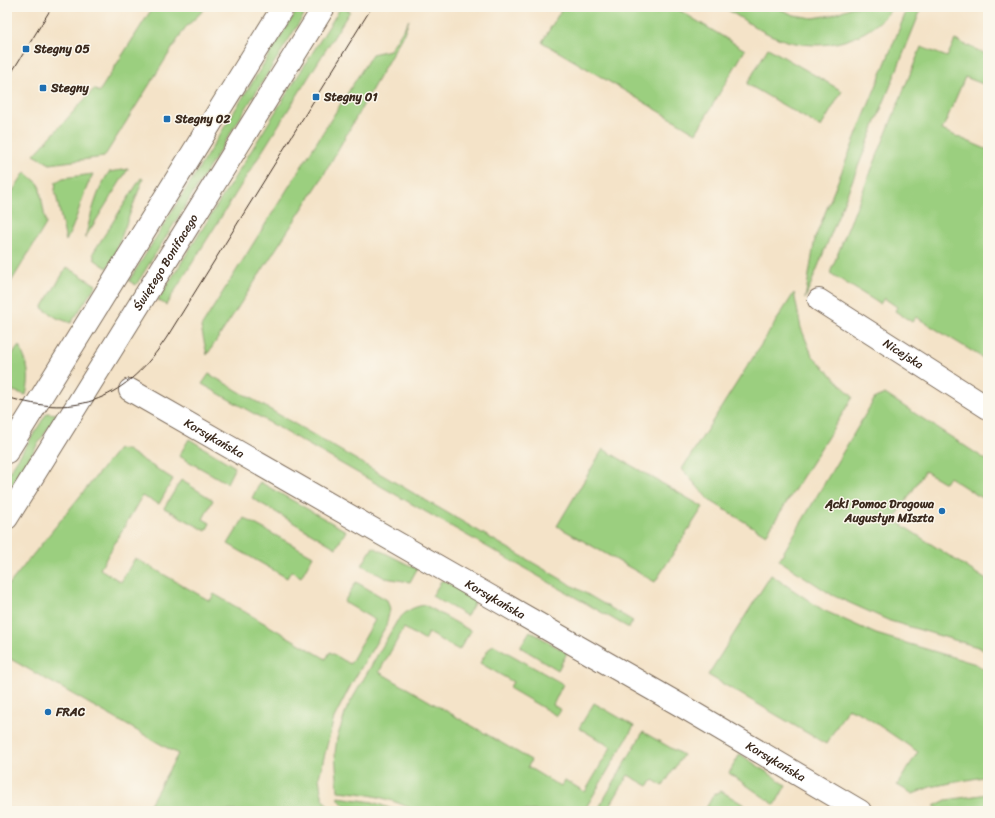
<svg xmlns="http://www.w3.org/2000/svg" width="995" height="818" viewBox="0 0 995 818" font-family="Sriracha,sans-serif">
  <rect width="100%" height="100%" fill="#fbf7ec"/>
  <filter id="ink" filterUnits="userSpaceOnUse"><feTurbulence type="fractalNoise" baseFrequency=".025" numOctaves="2"/><feDisplacementMap in="SourceGraphic" scale="8" xChannelSelector="R" yChannelSelector="G"/><feConvolveMatrix kernelMatrix="1 2 1 2 8 2 1 2 1" color-interpolation-filters="sRGB"/></filter>
  <filter id="wash" filterUnits="userSpaceOnUse"><feTurbulence type="fractalNoise" baseFrequency=".012" numOctaves="4" result="noise"/><feDisplacementMap in="SourceGraphic" scale="16" xChannelSelector="R" yChannelSelector="G"/><feGaussianBlur stdDeviation="0.9" result="paint"/><feColorMatrix in="noise" values="0 0 0 0 0 0 0 0 0 0 0 0 0 0 0 0 0 1.4 0 .05"/><feComposite in="paint" operator="in"/></filter>
  <g filter="url(#wash)">
    <rect width="100%" height="100%" fill="#f4e3c8"/>
    <!-- green -->
    <g fill="#9bcf7f" stroke="#6b7c4e">
      <path d="M153,7H207L185,28L104,157L50,164L34,155L94,89L99,92Z"/>
      <path d="M299,7H309L136,285L129,281Z"/>
      <path d="M341,7L350,11L166,305L158,300Z"/>
      <path d="M563,7H674L745,50L696,133L542,42Z"/>
      <path d="M723,7H775L794,15L813,18L832,15L852,7H893C869,40 826,52 787,41C764,35 743,19 723,7Z"/>
      <path d="M908,7H922L805,299L815,238Z"/>
      <path d="M409,20L404,33L319,183L207,355L201,327L372,54L390,50Z"/>
      <path d="M955,40L988,55V86L965,77L942,130L988,150V361L916,317L912,322L895,311L897,307L884,298L880,304L830,273L921,47L947,57Z"/>
      <path d="M768,48L842,91L821,127L747,84Z"/>
      <path d="M128,169L85,238C91,215 96,192 109,172Z"/>
      <path d="M25,172L39,184L46,224L8,287L7,286V200Z"/>
      <path d="M93,174C81,196 78,219 66,241L55,190L56,182L63,178Z"/>
      <path d="M141,178L143,179L114,256L107,268L95,260L93,253Z"/>
      <path d="M67,267L96,285L71,323L57,318L42,308Z"/>
      <path d="M794,293L801,328L812,355L853,397L766,535L709,500L682,469Z"/>
      <path d="M19,346C28,363 31,376 26,395L7,389V361Z"/>
      <path d="M209,374L633,621L629,628L202,384Z"/>
      <path d="M885,394L988,461V502L949,477L945,483L925,471L894,520L988,581V653L978,647L890,621L832,595L779,560L875,398Z"/>
      <path d="M47,413L57,414L7,493V476Z"/>
      <path d="M189,439L235,467L227,483L179,456Z"/>
      <path d="M118,449L127,450L173,479L159,504L142,496L100,569L121,582L135,558L210,601L214,594L326,659L330,652L350,664L375,620L344,602L356,582L387,600L390,609L386,626L352,683L334,718L319,777L321,792L325,802L332,811H146L178,754L7,657V587Z"/>
      <path d="M603,449L703,507L655,582L557,526Z"/>
      <path d="M181,480L213,500L203,519L210,523L206,531L164,508Z"/>
      <path d="M260,482L346,531L336,548L252,498Z"/>
      <path d="M244,518L313,556L301,577L291,571L287,578L228,544Z"/>
      <path d="M373,547L417,569L410,582L385,578L362,565Z"/>
      <path d="M771,575L823,610L876,634L976,664L988,672V776L930,787L913,794L897,785L918,752L862,714L848,708L826,744L708,675Z"/>
      <path d="M442,580L477,598L467,616L432,596Z"/>
      <path d="M425,605L471,631L459,650L428,633L424,640L404,628L379,672L531,760L528,767L561,787L565,780L585,792L611,747L579,728L594,703L634,726L584,811H416C391,798 366,793 338,791L335,753L337,738L347,708L397,621C406,611 412,607 425,605Z"/>
      <path d="M530,631L567,653L558,670L520,647Z"/>
      <path d="M494,645L563,684L553,705L561,710L557,716L509,688L513,682L480,663L490,647Z"/>
      <path d="M643,732L683,755L663,786L653,780L648,786L628,775L607,811H597Z"/>
      <path d="M740,754L786,785L775,805L729,773Z"/>
      <path d="M721,791L754,811L705,810L714,794Z"/>
      <path d="M988,794V811H942L934,806L946,800Z"/>
      <path d="M338,797L373,802L397,811C379,811 347,818 338,797Z"/>
    </g>
  </g>
  <g filter="url(#ink)">
    <g fill="none" stroke-linecap="round" stroke-linejoin="round">
      <defs>
        <g id="minor">
          <path id="s1" d="M819,300L988,408"/>
          <path id="s2" d="M130,390L680,705L860,811"/>
          <path d="M7,452L283,7"/>
          <path id="s3" d="M7,518L324,7"/>
        </g>
      </defs>
      <!-- minor casing -->
      <use href="#minor" stroke="#7c6b5a" stroke-width="24"/>
      <!-- minor -->
      <use href="#minor" stroke="#fff" stroke-width="22"/>
      <!-- tram -->
      <g stroke="#3b2a1e" stroke-width="1">
        <path d="M7,17L13,7"/>
        <path d="M7,80L52,7"/>
        <path d="M7,397C78,420 127,398 167,337L372,7"/>
      </g>
    </g>
  </g>
  <!-- markers -->
  <g fill="#1f6fb2" stroke="#fbf7ec" stroke-width="1.5">
    <rect x="22" y="45" width="8" height="8" rx="2"/>
    <rect x="39" y="84" width="8" height="8" rx="2"/>
    <rect x="312" y="93" width="8" height="8" rx="2"/>
    <rect x="163" y="115" width="8" height="8" rx="2"/>
    <circle cx="942" cy="511" r="4"/>
    <circle cx="48" cy="712" r="4"/>
  </g>
  <g text-anchor="middle" dominant-baseline="central" stroke-width="3" stroke-linejoin="round" paint-order="stroke">
    <!-- poi labels -->
    <g font-size="12" font-weight="bold" fill="#3b2a1e" stroke="#fbf7ec" text-anchor="start">
      <text x="34" y="49">Stegny 05</text>
      <text x="51" y="88">Stegny</text>
      <text x="324" y="97">Stegny 01</text>
      <text x="175" y="119">Stegny 02</text>
      <text x="934" y="504" text-anchor="end">Ącki Pomoc Drogowa<tspan x="934" dy="14">Augustyn MIszta</tspan></text>
      <text x="56" y="712">FRAC</text>
    </g>
    <!-- street labels -->
    <g font-size="12" fill="#3b2a1e" stroke="#fbf7ec">
      <text stroke="none"><textPath href="#s3" startOffset="301">Świętego Bonifacego</textPath></text>
      <text stroke="none"><textPath href="#s1" startOffset="100">Nicejska</textPath></text>
      <text stroke="none"><textPath href="#s2" startOffset="97">Korsykańska</textPath></text>
      <text stroke="none"><textPath href="#s2" startOffset="421">Korsykańska</textPath></text>
      <text stroke="none"><textPath href="#s2" startOffset="745">Korsykańska</textPath></text>
    </g>
  </g>
  <!-- margin -->
  <rect width="995" height="818" fill="none" stroke="#fbf7ec" stroke-width="24"/>
</svg>
